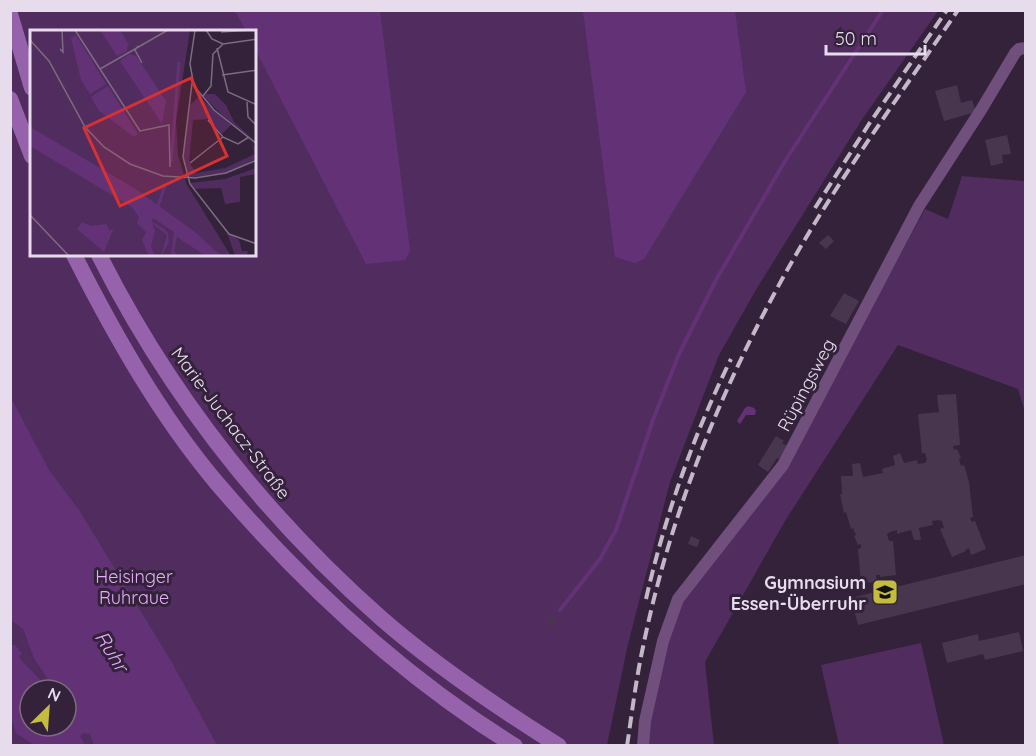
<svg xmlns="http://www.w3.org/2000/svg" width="1036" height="756" viewBox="0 0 1036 756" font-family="Quicksand,sans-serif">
  <rect width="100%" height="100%" fill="#33223a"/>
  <!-- green -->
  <g fill="#512c5f" fill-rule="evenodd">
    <path d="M10,11H938L861,121L757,288L719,355L670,482L628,644L607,745H11ZM32,32H255V255H32ZM30,690H66V726H30Z"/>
    <path d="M962,176L1025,181V412L1018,389L898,345L785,521L705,662L714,745L645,746L665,642L681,601L798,444L925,209L948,219Z"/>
    <path d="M921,643L944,745H839L821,665Z"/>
  </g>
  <!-- water -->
  <g fill="#633276">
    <path d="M235,11H380L410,251L405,260L366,264L255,49V32L246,31Z"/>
    <path d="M583,11H735L746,92L644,259L635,263L615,257Z"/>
    <path d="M11,398L49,470L79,510L171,661L217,745H94L90,734L84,733L80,736L85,745H34L16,733L11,717V645H15L22,654L19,656L21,660L50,690H30V726H66V690H55L34,658L23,629L11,620Z"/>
    <path d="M748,406L754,408L756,411L755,415H746L740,424L737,421L745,408Z"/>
  </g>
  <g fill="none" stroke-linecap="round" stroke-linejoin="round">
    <!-- stream -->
    <path stroke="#633276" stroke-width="4" d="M560,610L600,559L616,530L653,420L679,354L716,280L785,161L883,10"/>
  </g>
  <!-- building -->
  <g fill="#48364f">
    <path d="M957,85L961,103L972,100L976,112L944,121L935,91Z"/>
    <path d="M1007,135L1011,154L1002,155L1003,163L991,166L985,140Z"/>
    <path d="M828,235L834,241L826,249L819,243Z"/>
    <path d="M844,293L859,301L846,324L830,316Z"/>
    <path d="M956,394L960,445L953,446L954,450L957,449L961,458L959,459L961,466L964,465L969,482L973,517L970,518L972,522L975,521L986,549L971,555L969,548L965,550L966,551L952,557L940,529L944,528L942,521L939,520L932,521L933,525L919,528L921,540H914L911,530L897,534V530L890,532L887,534L889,541H893L896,575L880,577V575H876L877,582L861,583L858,549L861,548V544L858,545L854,536L856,535L853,528L851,529L846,512L844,513L840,494H842L841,476H853L852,464L860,463L863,477L883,473L882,469L895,465L893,456L900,453L904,463L917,460L918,464L925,463L927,460L925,453H922L918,414L939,412L937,395Z"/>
    <path d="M776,436L784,441L782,443L787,446L779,459L777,458L768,472L758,465Z"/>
    <path d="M691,536L700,540L697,547L688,544Z"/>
    <path d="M1026,555V584L858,625L851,598Z"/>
    <path d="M552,616L557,619L553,627L547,623Z"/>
    <path d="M1019,632L1023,651L985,660L983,654L947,663L942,643L978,634L979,641Z"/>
  </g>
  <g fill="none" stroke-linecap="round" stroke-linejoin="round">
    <!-- street -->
    <path stroke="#704f7d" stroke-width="12" d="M643,746L645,721L663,641L678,599L783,465L919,206L981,110L1015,53L1019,49L1026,48"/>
    <!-- secondary -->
    <g stroke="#9762ac" stroke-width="16">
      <path d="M10,14L32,88"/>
      <path d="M10,99L32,156"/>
      <path d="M74,255C114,334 159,414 216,482C302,583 402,676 515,746"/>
      <path d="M99,255C169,394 265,516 382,619C436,666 497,707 559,746"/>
    </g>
    <!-- rail -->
    <g stroke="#c3b7c8" stroke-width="4" stroke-dasharray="12 6" stroke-linecap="butt">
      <path d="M815,208L869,124L947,10"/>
      <path d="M646,599C665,516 693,436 731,359"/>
      <path d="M627,746C632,713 636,679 643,647C668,524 714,406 773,296C826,196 894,104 958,10"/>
    </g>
  </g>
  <!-- icons -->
  <defs>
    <symbol id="school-square" viewBox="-11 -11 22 22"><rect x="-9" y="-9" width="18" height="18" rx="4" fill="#c4bc3e" stroke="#33223a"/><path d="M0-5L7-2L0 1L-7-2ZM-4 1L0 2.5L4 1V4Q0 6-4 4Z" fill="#111"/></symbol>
  </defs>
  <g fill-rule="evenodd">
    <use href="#school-square" x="870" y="577" width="30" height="30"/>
  </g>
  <g text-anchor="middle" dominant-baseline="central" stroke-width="6" stroke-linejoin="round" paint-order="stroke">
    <!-- street labels -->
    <g font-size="18" fill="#e7dcec" stroke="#33223a">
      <text transform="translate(806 385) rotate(-62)">Rüpingsweg</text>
      <text transform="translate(231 423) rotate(53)">Marie-Juchacz-Straße</text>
    </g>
    <!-- park labels -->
    <g font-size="18" fill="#e4acfa" stroke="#33223a">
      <text x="134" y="576">Heisinger<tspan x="134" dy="21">Ruhraue</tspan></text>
    </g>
    <!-- poi labels -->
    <g font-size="18" font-weight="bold" fill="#e7dcec" stroke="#33223a" text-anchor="end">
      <text x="866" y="582">Gymnasium<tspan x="866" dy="21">Essen-Überruhr</tspan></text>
    </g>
    <!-- water labels -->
    <g font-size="20" font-style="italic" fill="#e2abf9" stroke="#33223a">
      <text transform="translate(112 651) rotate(58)">Ruhr</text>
    </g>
  </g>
  <!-- overview -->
  <g transform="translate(30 30)">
    <rect width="226" height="226" fill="#33223a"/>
    <path d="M0,0H160L146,91L148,125L157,155L201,226H0ZM176,64H185L196,75L204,92L226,112L192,85L174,67ZM169,67L201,95L192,104L178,89L163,90L159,132L166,143L195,138L225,124L221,111L226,122L225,129L201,142L158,148L153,127L160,75ZM226,138V144L210,147V172L195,174L191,158L163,159L160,153L195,149ZM197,202L209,210L212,221H218L217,226H205Z" fill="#512c5f"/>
    <path d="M70,0H90L98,13L97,21L87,26ZM46,5L76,54L60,64L51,50L41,8ZM99,24L106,26L136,71L132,94L90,31ZM78,56L108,104L104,107L69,81L61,67ZM0,97L104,158L165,202L191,226H176L147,207L144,221L148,226H141L144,202L123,188L122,192L133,198L138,203L139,212L131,226L137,205L122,193L125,201L121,216L125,226H119L112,210L116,202L107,193L109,187L102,177L0,116ZM52,192L61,196L76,194L80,201L84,197L74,222L47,199Z" fill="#633276"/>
    <path fill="none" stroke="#633276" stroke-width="3" d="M141,133L149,32M128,176L135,155"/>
    <path fill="none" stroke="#7b6c81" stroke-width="1.5" d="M45,0L70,39M138,0L70,39L110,101L139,95L140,137M165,0L160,34L164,56L184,80L227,114M176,0L182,9L193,14L227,9M191,2L221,0M0,10L19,31L55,97L74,117L100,134L133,146L165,148L196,143L227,130M108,16L105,20L112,33M187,18L198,62L227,75M30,19L33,22L32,0M192,45L227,40M162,53L153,127L160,154L199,204L227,214M173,66L181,56L183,24L193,14M217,72L218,87L227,96M178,90L193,107M160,133L193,107L208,114L219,107M0,185L39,226"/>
    <path fill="#d73132" fill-opacity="0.15" stroke="#d73132" stroke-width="3" d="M161,48L197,126L90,176L54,98Z"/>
    <rect width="226" height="226" fill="none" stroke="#e7dcec" stroke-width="3"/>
  </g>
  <!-- border -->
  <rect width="1036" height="756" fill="none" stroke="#e7dcec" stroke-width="24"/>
  <!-- north arrow -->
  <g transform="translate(48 708) rotate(25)"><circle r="28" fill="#33223a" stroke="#7b6c81" stroke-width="1.5"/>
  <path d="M0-4.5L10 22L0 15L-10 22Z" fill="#c4bc3e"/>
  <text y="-9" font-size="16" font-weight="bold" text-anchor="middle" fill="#e7dcec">N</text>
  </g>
  <!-- scale -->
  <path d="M826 45v9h99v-9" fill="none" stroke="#e7dcec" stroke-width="3"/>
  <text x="835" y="45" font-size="18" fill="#e7dcec" stroke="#33223a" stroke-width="4.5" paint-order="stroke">50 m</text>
</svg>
